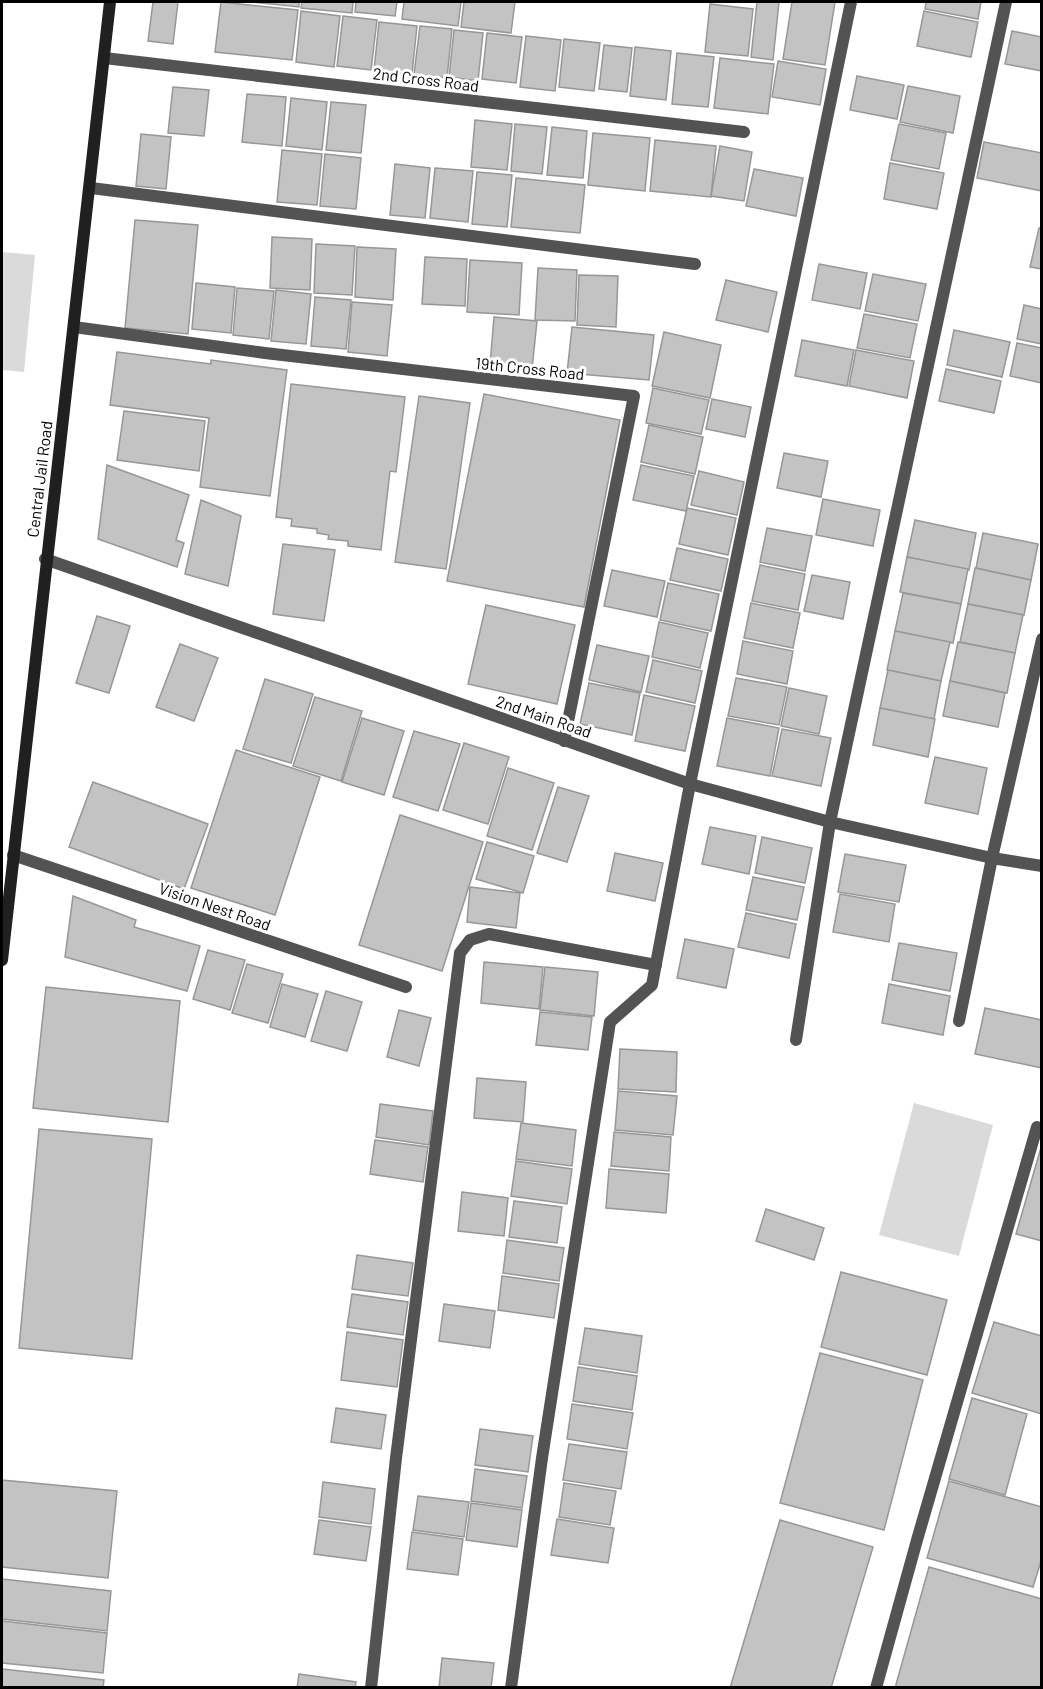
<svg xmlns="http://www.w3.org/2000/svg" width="1043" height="1689" viewBox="0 0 1043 1689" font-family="Barlow,sans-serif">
  <rect width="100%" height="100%" fill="#fff"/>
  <!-- green -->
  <g fill="#dadada">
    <path d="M2,252L35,255L24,372L2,370Z"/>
    <path d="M914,1103L993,1125L959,1256L879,1235Z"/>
  </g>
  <!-- building -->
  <g fill="#c3c3c3" stroke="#979797" stroke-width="1.5">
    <path d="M153,2H178L173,44L148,41Z"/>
    <path d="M221,2L298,10L292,60L215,52Z"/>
    <path d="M252,2H299V7Z"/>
    <path d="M302,2H353L352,13L301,8Z"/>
    <path d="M356,2H397L395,16L355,12Z"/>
    <path d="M404,2H461L458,26L402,19Z"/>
    <path d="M464,2H515L511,33L461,27Z"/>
    <path d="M757,2H779L773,60L751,57Z"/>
    <path d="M792,2H835L825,65L783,59Z"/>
    <path d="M926,2H981L978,19L925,9Z"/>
    <path d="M710,4L753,9L748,56L705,52Z"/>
    <path d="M301,11L340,16L334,67L296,62Z"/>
    <path d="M924,11L978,22L971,57L917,46Z"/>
    <path d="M343,16L377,20L371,70L337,66Z"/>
    <path d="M379,22L417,26L412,74L374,70Z"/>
    <path d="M420,26L452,29L447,78L414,74Z"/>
    <path d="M454,30L483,33L478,81L449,77Z"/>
    <path d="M1012,31L1042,37V71L1005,64Z"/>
    <path d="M487,33L522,37L516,83L482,79Z"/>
    <path d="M526,36L561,40L555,91L520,87Z"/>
    <path d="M564,39L600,43L594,91L559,87Z"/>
    <path d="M604,45L632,48L627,92L599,89Z"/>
    <path d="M635,47L671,51L666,100L630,96Z"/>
    <path d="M677,53L714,57L708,107L672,104Z"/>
    <path d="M720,58L774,64L768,114L714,108Z"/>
    <path d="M778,61L826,69L820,105L772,97Z"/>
    <path d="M857,76L904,85L897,119L850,110Z"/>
    <path d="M908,86L960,96L953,133L900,122Z"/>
    <path d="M173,87L209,90L204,136L168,133Z"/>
    <path d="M247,94L286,97L282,146L242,142Z"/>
    <path d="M291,98L327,102L322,150L286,146Z"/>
    <path d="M331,102L366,105L361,153L326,150Z"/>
    <path d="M475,120L512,124L507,170L471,167Z"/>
    <path d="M515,124L547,127L542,174L511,171Z"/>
    <path d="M899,124L946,133L939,169L891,160Z"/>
    <path d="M552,127L587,131L583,178L547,175Z"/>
    <path d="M593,133L650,138L645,191L588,185Z"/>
    <path d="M141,134L171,137L166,189L136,186Z"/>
    <path d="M655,140L716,146L711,197L650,191Z"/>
    <path d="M984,142L1042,153V191L977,178Z"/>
    <path d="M720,146L752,152L744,201L711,196Z"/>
    <path d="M282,150L322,154L317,205L277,202Z"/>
    <path d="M325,154L361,158L356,209L320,206Z"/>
    <path d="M890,163L944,173L937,209L884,199Z"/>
    <path d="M395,164L430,168L425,218L390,215Z"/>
    <path d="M435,168L473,171L468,222L430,218Z"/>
    <path d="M754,169L803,178L796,216L746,206Z"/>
    <path d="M477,172L512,175L507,227L472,224Z"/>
    <path d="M516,178L585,185L580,233L511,227Z"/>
    <path d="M135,220L198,225L188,334L125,328Z"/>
    <path d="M1039,228H1042V269L1030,267Z"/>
    <path d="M272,237L312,239L310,290L270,288Z"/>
    <path d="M316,244L355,246L352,295L314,293Z"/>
    <path d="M357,247L396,249L393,300L355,297Z"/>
    <path d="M425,257L467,259L465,306L422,304Z"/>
    <path d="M470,260L522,263L519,315L467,312Z"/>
    <path d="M819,264L867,273L860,309L812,300Z"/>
    <path d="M538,268L577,270L575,321L535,320Z"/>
    <path d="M873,274L926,284L918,321L865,311Z"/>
    <path d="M579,275L618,276L616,327L577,325Z"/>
    <path d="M726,280L777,292L768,332L716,320Z"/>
    <path d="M196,283L235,287L231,333L192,329Z"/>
    <path d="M237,288L274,291L269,339L233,335Z"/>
    <path d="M276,290L311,294L306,344L271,341Z"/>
    <path d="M315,297L351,300L346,349L311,346Z"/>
    <path d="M352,302L392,305L387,356L348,352Z"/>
    <path d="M1024,305L1042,309V344L1017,339Z"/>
    <path d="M864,314L917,324L910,358L857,348Z"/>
    <path d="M494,317L537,321L532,369L490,365Z"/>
    <path d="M572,327L654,335L649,380L567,373Z"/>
    <path d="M954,330L1010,342L1002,377L947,365Z"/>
    <path d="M664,332L721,345L710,398L652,386Z"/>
    <path d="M802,340L854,350L847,386L795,376Z"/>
    <path d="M1017,343L1042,348V383L1010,376Z"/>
    <path d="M856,350L914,361L907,398L849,386Z"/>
    <path d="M117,352L211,364V360L287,370L270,496L200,487L209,418L110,405Z"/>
    <path d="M946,369L1001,381L994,413L939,401Z"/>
    <path d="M291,384L405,397L396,472L390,471L381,550L348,546V541L328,539L329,535L317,533V529L291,526L292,519L276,517Z"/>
    <path d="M653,388L709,400L701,434L646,423Z"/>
    <path d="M484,394L620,420L584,607L447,581Z"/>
    <path d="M419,396L470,403L446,569L395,562Z"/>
    <path d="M712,399L751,407L745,437L706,429Z"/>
    <path d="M124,411L205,421L199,471L117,460Z"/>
    <path d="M649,425L703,437L695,474L641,462Z"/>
    <path d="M784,453L828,461L821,497L777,488Z"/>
    <path d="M107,465L189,495L176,540L184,543L177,567L98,539Z"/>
    <path d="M641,465L694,476L686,511L633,500Z"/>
    <path d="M699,471L744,482L737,515L691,505Z"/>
    <path d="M823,499L880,510L873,546L816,535Z"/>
    <path d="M201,500L241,516L228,586L185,574Z"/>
    <path d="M687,508L736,518L728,555L679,544Z"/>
    <path d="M915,520L976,533L969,570L907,557Z"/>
    <path d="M767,528L812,536L805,571L760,562Z"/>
    <path d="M983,533L1038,544L1031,580L976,568Z"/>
    <path d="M283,544L335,550L324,621L273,614Z"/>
    <path d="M677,548L728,559L721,591L670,580Z"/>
    <path d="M907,557L968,569L961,604L900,592Z"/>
    <path d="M760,565L805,574L798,610L752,601Z"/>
    <path d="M975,568L1031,580L1024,615L968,604Z"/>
    <path d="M612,570L665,581L657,617L604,606Z"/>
    <path d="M812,575L850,582L843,619L804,611Z"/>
    <path d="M668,583L719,594L711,631L660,620Z"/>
    <path d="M903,593L961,604L953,643L895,631Z"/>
    <path d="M751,603L800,613L793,648L744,638Z"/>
    <path d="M968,604L1023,615L1015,653L960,642Z"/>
    <path d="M486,605L575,625L557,704L468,684Z"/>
    <path d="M97,616L130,626L109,693L76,683Z"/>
    <path d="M659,622L708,633L700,668L652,657Z"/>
    <path d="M895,631L950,642L941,681L887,670Z"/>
    <path d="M743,641L793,651L787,684L737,674Z"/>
    <path d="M958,642L1015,653L1007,693L950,681Z"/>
    <path d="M180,644L218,658L194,721L156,707Z"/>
    <path d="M597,645L649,656L641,692L589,680Z"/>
    <path d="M653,660L702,671L695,703L646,692Z"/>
    <path d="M888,670L941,681L934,719L880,708Z"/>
    <path d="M736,678L787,687L779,725L728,716Z"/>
    <path d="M265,679L313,694L291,763L243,749Z"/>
    <path d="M950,681L1005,693L998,727L943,716Z"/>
    <path d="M589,683L640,693L632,735L580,724Z"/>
    <path d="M789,688L827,696L819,734L781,726Z"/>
    <path d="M644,695L695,706L685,751L635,741Z"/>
    <path d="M315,697L362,711L341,781L293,766Z"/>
    <path d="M880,708L935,719L928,757L873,745Z"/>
    <path d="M362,718L404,731L384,795L342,782Z"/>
    <path d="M727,718L779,728L770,776L717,766Z"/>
    <path d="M782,729L831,738L821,786L772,776Z"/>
    <path d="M414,731L460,744L438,811L393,797Z"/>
    <path d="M464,743L509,757L488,824L443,810Z"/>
    <path d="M236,750L320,777L275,915L191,888Z"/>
    <path d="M935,757L987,768L978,814L925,803Z"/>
    <path d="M508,768L554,783L532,850L487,836Z"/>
    <path d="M93,782L208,824L184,889L69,847Z"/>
    <path d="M558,787L589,796L567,862L537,853Z"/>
    <path d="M400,815L483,842L442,971L359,945Z"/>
    <path d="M710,827L756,836L749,874L702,864Z"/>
    <path d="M762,837L812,848L805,883L755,873Z"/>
    <path d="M487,842L534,856L523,893L476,879Z"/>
    <path d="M615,853L663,863L655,901L607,891Z"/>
    <path d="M845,854L906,865L899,902L838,892Z"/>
    <path d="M753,877L804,887L797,920L746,910Z"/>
    <path d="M470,887L520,893L516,928L467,922Z"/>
    <path d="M840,894L895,904L889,942L833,932Z"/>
    <path d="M73,896L136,920L134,927L200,946L187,991L65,957Z"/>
    <path d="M746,913L796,924L789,958L738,947Z"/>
    <path d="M685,939L734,949L726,988L677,978Z"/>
    <path d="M899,943L957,953L950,991L892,980Z"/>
    <path d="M208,950L245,960L230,1010L193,999Z"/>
    <path d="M484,962L543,967L539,1009L481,1003Z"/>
    <path d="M247,964L283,974L268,1023L232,1013Z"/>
    <path d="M545,967L598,972L594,1016L540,1010Z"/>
    <path d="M282,984L318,994L305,1037L270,1027Z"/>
    <path d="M889,984L950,996L943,1035L882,1023Z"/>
    <path d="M46,987L180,1001L168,1122L33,1108Z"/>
    <path d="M326,991L362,1002L347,1051L311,1041Z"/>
    <path d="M985,1008L1042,1020V1068L975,1054Z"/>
    <path d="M399,1010L431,1018L419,1066L387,1057Z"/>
    <path d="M540,1012L592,1017L588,1050L536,1045Z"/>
    <path d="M620,1049L677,1052L676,1092L618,1089Z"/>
    <path d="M477,1078L526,1082L523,1122L474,1118Z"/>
    <path d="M618,1091L677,1096L673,1135L615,1130Z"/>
    <path d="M380,1104L433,1111L429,1145L376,1137Z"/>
    <path d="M521,1123L576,1130L572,1166L516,1159Z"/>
    <path d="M39,1129L152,1139L132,1359L19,1348Z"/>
    <path d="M614,1132L671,1137L669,1171L611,1166Z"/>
    <path d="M375,1140L428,1147L423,1182L370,1174Z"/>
    <path d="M1042,1144V1241L1016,1234Z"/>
    <path d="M516,1161L572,1169L567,1204L511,1196Z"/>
    <path d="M609,1169L669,1174L666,1213L606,1208Z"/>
    <path d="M462,1192L508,1198L504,1236L458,1231Z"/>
    <path d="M514,1201L562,1207L557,1243L509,1237Z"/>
    <path d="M766,1209L824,1228L814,1260L756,1241Z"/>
    <path d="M507,1240L564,1248L559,1281L503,1273Z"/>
    <path d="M357,1255L413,1263L408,1296L352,1289Z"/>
    <path d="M841,1272L947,1300L927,1375L821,1347Z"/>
    <path d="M502,1276L559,1284L554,1318L498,1310Z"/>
    <path d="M352,1294L408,1302L403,1335L347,1327Z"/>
    <path d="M444,1304L495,1311L490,1348L439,1341Z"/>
    <path d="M994,1322L1042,1336V1414L972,1393Z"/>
    <path d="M585,1328L642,1336L637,1373L579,1364Z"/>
    <path d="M347,1332L403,1340L397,1387L341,1380Z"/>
    <path d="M820,1353L923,1380L884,1530L780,1503Z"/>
    <path d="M578,1367L637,1376L632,1410L573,1401Z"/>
    <path d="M972,1398L1027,1414L1005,1495L949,1479Z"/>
    <path d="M572,1404L633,1413L627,1449L567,1439Z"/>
    <path d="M336,1408L386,1415L381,1449L331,1442Z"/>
    <path d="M480,1429L533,1436L528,1472L475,1465Z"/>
    <path d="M569,1444L627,1452L621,1489L563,1480Z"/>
    <path d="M475,1469L527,1476L522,1508L471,1501Z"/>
    <path d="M2,1480L117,1491L108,1578L2,1567Z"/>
    <path d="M949,1481L1042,1507V1558L1033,1587L927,1558Z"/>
    <path d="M323,1482L375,1489L371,1524L319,1517Z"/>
    <path d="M564,1483L616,1491L610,1525L559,1517Z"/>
    <path d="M418,1496L469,1502L464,1537L413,1530Z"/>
    <path d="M471,1503L522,1510L517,1547L466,1540Z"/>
    <path d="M557,1519L614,1528L608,1563L551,1555Z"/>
    <path d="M319,1520L371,1527L366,1561L314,1554Z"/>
    <path d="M780,1520L873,1547L831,1688H730Z"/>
    <path d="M412,1532L463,1539L458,1575L407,1569Z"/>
    <path d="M929,1567L1042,1599V1688H895Z"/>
    <path d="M2,1579L111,1591L107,1631L2,1619Z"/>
    <path d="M2,1621L107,1633L103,1673L2,1663Z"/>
    <path d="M442,1658L494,1663L491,1688H439Z"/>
    <path d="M2,1669L104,1680L103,1688H2Z"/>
    <path d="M299,1674L356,1682L355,1688H297Z"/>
  </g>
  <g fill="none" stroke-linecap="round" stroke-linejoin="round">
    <!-- minor -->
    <g stroke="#535353" stroke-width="12">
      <path d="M104,58L744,132"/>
      <path d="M91,188L695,264"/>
      <path d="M74,327L265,353L634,396L564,741"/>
      <path d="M45,559L690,784L830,822L992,858L1042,866"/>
      <path d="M13,855L406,987"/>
      <path d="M959,1021L992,858L1042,639"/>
      <path d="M796,1040L830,822L1006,2"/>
      <path d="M371,1688L396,1458L460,953L470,940L489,934L656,965"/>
      <path d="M511,1688L542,1458L610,1022L652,985L690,784L851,2"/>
      <path d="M876,1688L917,1540L1037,1127"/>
    </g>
    <!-- secondary -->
    <path stroke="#202020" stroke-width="12" d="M2,960L110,2"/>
  </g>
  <g text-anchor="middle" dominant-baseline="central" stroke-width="6" stroke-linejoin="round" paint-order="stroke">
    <!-- street labels -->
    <g font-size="16" fill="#000" stroke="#fff">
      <text transform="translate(426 79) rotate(7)">2nd Cross Road</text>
      <text transform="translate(530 368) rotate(6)">19th Cross Road</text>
      <text transform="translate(39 479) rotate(-83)">Central Jail Road</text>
      <text transform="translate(544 716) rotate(19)">2nd Main Road</text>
      <text transform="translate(215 906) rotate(19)">Vision Nest Road</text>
    </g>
  </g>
  <!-- border -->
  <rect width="1043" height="1689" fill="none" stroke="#000000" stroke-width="6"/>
</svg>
